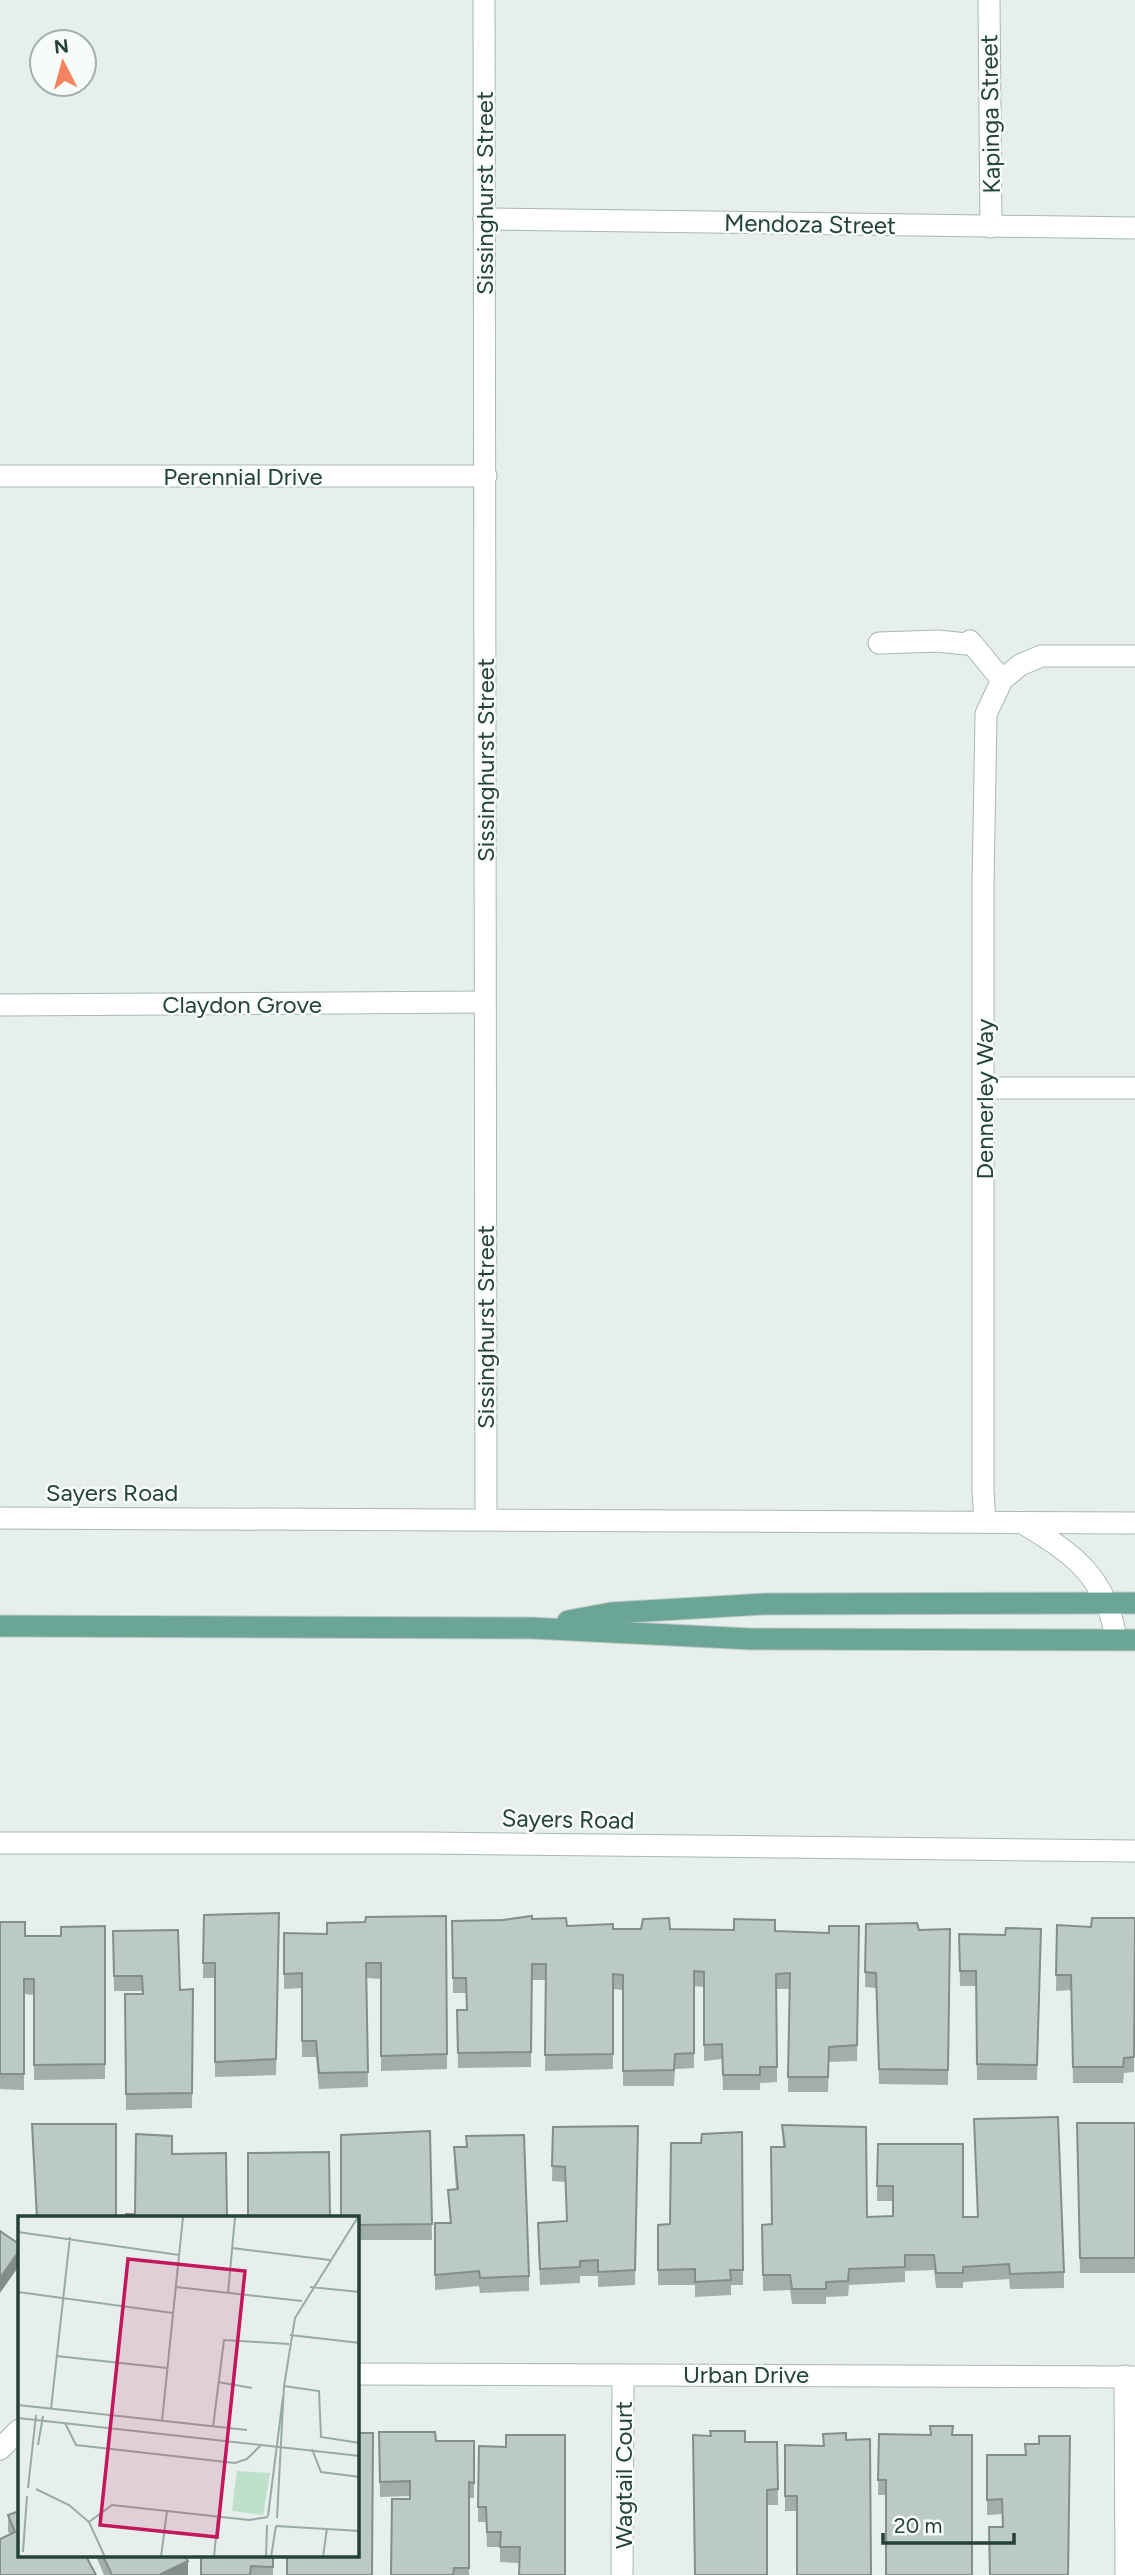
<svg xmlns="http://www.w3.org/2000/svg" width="1135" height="2575" viewBox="0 0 1135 2575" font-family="Figtree,sans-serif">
  <rect width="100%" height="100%" fill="#e6efeb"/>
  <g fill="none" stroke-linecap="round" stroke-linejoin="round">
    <defs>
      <g id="minor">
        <path d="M484,0L486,1519"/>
        <path d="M989,0L991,227"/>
        <path d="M484,219L1135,228"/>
        <path d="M0,476H486"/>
        <path d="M879,643L938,641L966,644L970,641L1002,680"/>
        <path d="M0,1005L484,1002"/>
        <path d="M985,1088H1135"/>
        <path d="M0,1518L1135,1523"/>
        <path d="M985,1522L983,1490V886L986,714L1002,680L1020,665L1041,656H1135"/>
        <path d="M1024,1524C1074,1554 1107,1578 1116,1639"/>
        <path d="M0,1843H425L1135,1851"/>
        <path d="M357,2374L1135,2377"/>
        <path d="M1125,2376L1126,2575"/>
        <path d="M0,2449L19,2430"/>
        <path d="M622,2575L623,2375"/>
      </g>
      <g id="major">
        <path d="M568,1621L611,1613L765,1604L1135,1603"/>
        <path d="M0,1626L531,1628L751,1639L1135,1640"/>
      </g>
    </defs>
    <!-- minor casing -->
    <use href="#minor" stroke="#a8b8b2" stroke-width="23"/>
    <!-- major casing -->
    <use href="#major" stroke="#c2cac8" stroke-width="23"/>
    <!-- minor -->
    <use href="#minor" stroke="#fff" stroke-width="21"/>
    <!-- major -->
    <use href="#major" stroke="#6aa596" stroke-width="21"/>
  </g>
  <!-- wall -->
  <g fill="#a1aea9">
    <path d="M279,1913L276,2075L215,2077V1978H203L204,1915Z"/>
    <path d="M446,1916L447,2069L381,2071V1979L367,1978L368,2087L319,2089L316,2057H302V1988L284,1989V1933L327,1934L365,1922Z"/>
    <path d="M532,1919L567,1926L613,1929H670L829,1933L859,1926L857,2061L829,2062L828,2092H788L789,1989H776L777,2082L760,2083V2090H723L722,2059L704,2061V1987L694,1986V2068L675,2069L674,2086H623V1990L613,1989V2069L545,2071L546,1980H532L531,2067L458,2068L457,2010H467L466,1993H453L452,1921Z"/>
    <path d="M0,1922L25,1936H61L105,1926V2079L34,2080V1995L24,1994V2090L0,2089Z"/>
    <path d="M866,1924L919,1930L950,1929L948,2085L879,2084L876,1988L865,1987Z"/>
    <path d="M1057,1925L1134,1959V2072L1124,2073L1123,2083H1073L1071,1990L1056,1991Z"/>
    <path d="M113,1931L180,1990L193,1989L192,2108L126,2110L125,1994H142V1991H114Z"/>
    <path d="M959,1934L1041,1944L1037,2080H977L976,1986H960Z"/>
    <path d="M1077,2123H1135V2273H1080Z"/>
    <path d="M782,2125L867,2217L893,2216V2201H877L878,2144L963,2217L1064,2272V2288L1010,2289L1009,2279L963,2282V2288H936L934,2270L905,2271V2282L849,2285L848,2296L826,2297V2304H792L790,2290L763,2291L762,2225L772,2224L783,2147Z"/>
    <path d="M638,2126L635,2285L598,2287V2276H580V2283L540,2285L538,2238L567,2221L565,2182L552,2181L553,2127Z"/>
    <path d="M430,2131L432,2240H357V2218Z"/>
    <path d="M742,2132L743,2285H731V2295L695,2297V2285H658V2225L670,2224L701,2143Z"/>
    <path d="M466,2136L529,2276V2291L480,2293L479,2286L435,2290V2223H450L448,2190L456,2189L454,2162V2147H466Z"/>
    <path d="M953,2426L886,2495H878L879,2434L930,2435Z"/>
    <path d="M379,2432L436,2441H474V2498H469V2575H391L410,2496L380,2497Z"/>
    <path d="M846,2433L797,2511H785V2445L823,2446V2434Z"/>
    <path d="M565,2435L519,2563L500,2562V2547H487L486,2522H478L479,2446L506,2447Z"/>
    <path d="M1070,2436L1002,2527V2514L987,2515V2455H1025V2444H1039Z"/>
    <path d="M745,2442H777L778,2505H767Z"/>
    <path d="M8,2515L96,2575L10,2535L8,2531Z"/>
    <path d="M96,2556H185L188,2575H104Z"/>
    <path d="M273,2556V2575H201Z"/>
  </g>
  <!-- shaded-wall -->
  <g fill="#838d89">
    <path d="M19,2251V2266L0,2293V2278Z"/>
    <path d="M188,2561V2575H159Z"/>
  </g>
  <!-- building -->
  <g fill="#bbcac4" stroke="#838d89" stroke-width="2">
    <path d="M279,1913L276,2059L215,2062V1963H203L204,1915Z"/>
    <path d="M446,1916L447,2054L381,2056V1963H366L368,2072L319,2073L316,2041H302V1973L284,1974V1933L327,1934V1923L365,1922L366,1917Z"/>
    <path d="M532,1916V1919L566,1918L567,1926L613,1924V1929H641L643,1919L669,1918L670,1929L734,1930V1919L775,1920V1931L829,1933V1926H859L857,2045L829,2047L828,2077H788L790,1973L776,1974L777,2067H760V2075H723L722,2044L704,2045V1972L694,1971V2053L675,2054L674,2070L623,2071V1975L613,1974V2054L545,2055L546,1964H532L531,2052L458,2053L457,2010H467L466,1978H453L452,1921L503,1920Z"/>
    <path d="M1092,1918H1135L1134,2057L1124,2058L1123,2067H1073L1071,1975H1056L1057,1925L1091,1927Z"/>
    <path d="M0,1922H25V1936H61V1927L105,1926V2064L34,2065V1979H24V2074H0Z"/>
    <path d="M917,1923L919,1930L950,1929L948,2070L879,2069L876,1973L865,1972L866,1924Z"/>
    <path d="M1006,1928L1041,1929L1037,2065L977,2064L976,1971H960L959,1934L1005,1935Z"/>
    <path d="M178,1930L180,1990L193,1989L192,2093L126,2094L125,1994H143L142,1976H114L113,1931Z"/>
    <path d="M1058,2117L1064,2272L1010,2274L1009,2264L963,2267V2273H936L934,2255H905V2267L849,2269L848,2281L826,2282V2289H792L790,2275H763L762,2225L772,2224L771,2147H785L782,2125L866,2127L867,2217L893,2216V2186H877L878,2144H963V2217H978L974,2119Z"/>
    <path d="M1077,2123H1135V2258H1080Z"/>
    <path d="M32,2124H116V2218H37Z"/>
    <path d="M638,2126L635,2270L598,2272V2260L580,2261V2267L540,2269L538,2223L567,2221L565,2167L552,2166L553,2127Z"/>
    <path d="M430,2131L432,2224L357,2225V2218H341V2135Z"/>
    <path d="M742,2132L743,2270H730L731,2280L695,2282V2269L658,2270V2225L670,2224L671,2143H701L702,2134Z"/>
    <path d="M136,2134L172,2136V2154L226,2153L227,2218H126V2214H135Z"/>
    <path d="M524,2135L529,2276L480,2278L479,2271L435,2275V2223H451L448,2190L458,2189L454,2147H467L466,2136Z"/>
    <path d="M329,2152L330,2218H248V2153Z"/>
    <path d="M0,2231L19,2244V2251L0,2278Z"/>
    <path d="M930,2426H953L952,2435H972V2575H886V2480H878L879,2434L931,2435Z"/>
    <path d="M710,2431H745V2442H777L778,2489L767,2490V2575H695L693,2435L711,2436Z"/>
    <path d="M379,2432H435L436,2441H474V2483L469,2482V2568H454L453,2575H391L392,2499H410V2481L380,2482Z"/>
    <path d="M357,2433H373L372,2575H287V2556H357Z"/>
    <path d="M846,2433V2440L870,2439L871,2575H797V2496H785V2445L824,2446L823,2434Z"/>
    <path d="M506,2435H565V2575H519L520,2547H500L501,2532H487L486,2507H478L479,2446L506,2447Z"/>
    <path d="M1039,2436H1070L1068,2575H990L989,2527H1003L1002,2499L987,2500V2455H1026L1025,2444H1039Z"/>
    <path d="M19,2511V2556H86L96,2575H0V2539L15,2532L8,2515Z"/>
    <path d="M103,2556H185L188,2561L159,2575H112Z"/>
    <path d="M201,2556H273V2567L251,2566L250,2575H201Z"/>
  </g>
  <g text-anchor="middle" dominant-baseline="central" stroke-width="5" stroke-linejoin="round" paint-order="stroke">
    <!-- street labels -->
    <g font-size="24" fill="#24423a" stroke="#f7fbf9">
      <text transform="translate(990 114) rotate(-91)">Kapinga Street</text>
      <text transform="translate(484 193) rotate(-90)">Sissinghurst Street</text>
      <text transform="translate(810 224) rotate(1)">Mendoza Street</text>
      <text x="243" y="476">Perennial Drive</text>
      <text transform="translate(485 760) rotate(-90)">Sissinghurst Street</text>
      <text x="242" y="1004">Claydon Grove</text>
      <text transform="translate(984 1099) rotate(-90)">Dennerley Way</text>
      <text transform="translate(485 1327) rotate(-90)">Sissinghurst Street</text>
      <text x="112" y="1492">Sayers Road</text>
      <text transform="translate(568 1819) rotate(1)">Sayers Road</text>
      <text x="746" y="2374">Urban Drive</text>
      <text transform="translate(623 2475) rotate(-90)">Wagtail Court</text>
    </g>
  </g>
  <!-- overview -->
  <g transform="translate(18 2216)">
    <rect width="341" height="341" fill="#e6efeb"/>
    <path d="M219,255L252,257L245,299L214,295Z" fill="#bfe0c8"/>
    <path fill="none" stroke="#98aaa4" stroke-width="2" d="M0,16L161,39M214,32L312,44M158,71L284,85M292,71L342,76M0,76L155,97M210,77L217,1M272,119L342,127M38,140L149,152M200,166L234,172M266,170L301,175L303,221L342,227M0,189L229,214M33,193L52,21M0,202L342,240M144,205L165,1M47,207L58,229L217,247L229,243L244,228M195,211L206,124L271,128M20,229L25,200M294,233L303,256L342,261M10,272L18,199M18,273L51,289L71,306L87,341M250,300L265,181M259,302L266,170L277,102L340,1M71,306L94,289L231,304L250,301M258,310L342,315M5,336L9,280M143,341L149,295M196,341L200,300M248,341L249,309M253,341L258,310M305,341L309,312"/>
    <path fill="#c2185b" fill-opacity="0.15" stroke="#c2185b" stroke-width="3.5" d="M110,43L227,55L199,321L82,309Z"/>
    <rect width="341" height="341" fill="none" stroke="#24423a" stroke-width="3.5"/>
  </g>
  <!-- north arrow -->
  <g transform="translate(63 63) rotate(354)"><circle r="33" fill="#f7fbf9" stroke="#a3b1ad" stroke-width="2"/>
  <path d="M0-5L12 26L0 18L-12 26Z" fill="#f4845f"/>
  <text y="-10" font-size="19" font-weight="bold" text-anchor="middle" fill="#24423a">N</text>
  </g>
  <!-- scale -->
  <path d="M883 2533v10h131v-10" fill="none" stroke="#24423a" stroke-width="3.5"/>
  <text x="894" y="2533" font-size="21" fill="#24423a" stroke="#f7fbf9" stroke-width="5" paint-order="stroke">20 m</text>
</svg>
